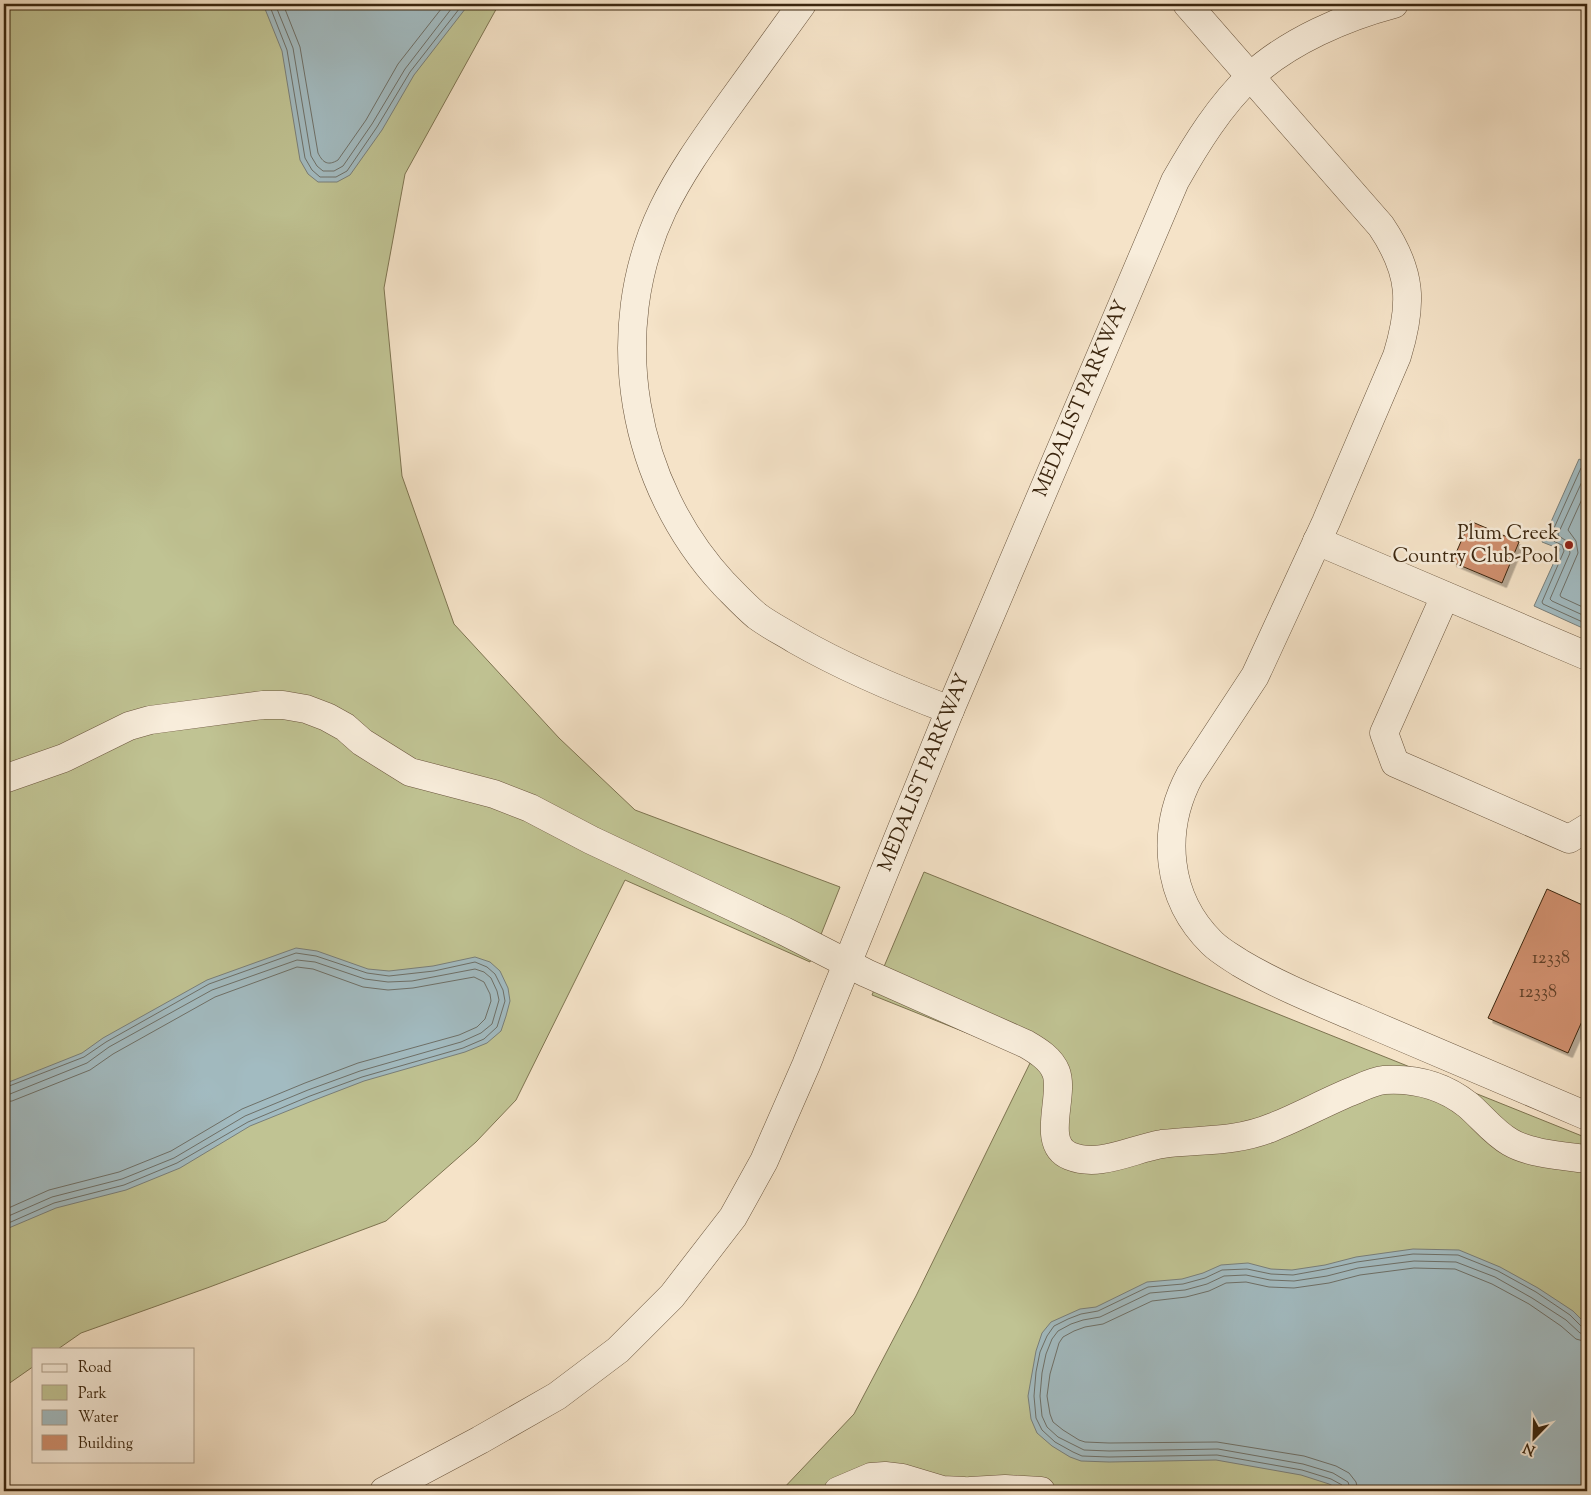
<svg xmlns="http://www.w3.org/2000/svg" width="1591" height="1495" viewBox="0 0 1591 1495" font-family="'Sorts Mill Goudy',serif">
  <defs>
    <filter id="shadow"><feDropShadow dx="4.5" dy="4.5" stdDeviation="0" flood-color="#0004"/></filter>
  </defs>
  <rect width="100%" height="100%" fill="#f5e3c8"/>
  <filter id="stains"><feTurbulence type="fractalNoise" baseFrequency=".004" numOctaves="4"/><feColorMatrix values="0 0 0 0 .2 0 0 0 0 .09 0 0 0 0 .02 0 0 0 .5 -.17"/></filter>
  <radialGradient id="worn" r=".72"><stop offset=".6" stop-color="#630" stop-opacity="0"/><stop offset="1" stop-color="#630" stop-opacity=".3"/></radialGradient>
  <!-- green -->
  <g fill="#c0c393" stroke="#7e7451">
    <path d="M4,4H499L405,174L384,288L402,476L454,624L559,738L635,810L840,887L810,962L625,880L516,1100L476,1142L386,1221L207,1288L81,1333L58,1349H34V1366L4,1387Z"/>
    <path d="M924,872L1587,1138V1491H781L854,1414L916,1296L1032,1059L872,995Z"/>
  </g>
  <!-- water -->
  <g fill="#a2bbc1" stroke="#797f7a">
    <path d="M263,4H469L414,75L382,130L350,175L337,182H318L308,174L300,160L282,51Z"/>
    <path d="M1579,459L1587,463V630L1534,606L1560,549L1542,542Z"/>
    <path d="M296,948L317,951L368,969L389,971L433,966L475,957L490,962L500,971L508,988L510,1001L506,1016L501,1031L487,1043L465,1052L364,1081L312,1101L250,1126L180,1168L126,1190L56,1208L4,1230V1084L82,1053L103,1038L207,980Z"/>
    <path d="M1413,1249L1459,1250L1500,1267L1538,1288L1573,1311L1587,1325V1491H1343L1329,1484L1301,1475L1216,1460L1109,1462L1081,1461L1070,1457L1052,1446L1037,1433L1031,1419L1028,1396L1036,1351L1042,1333L1051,1322L1080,1309L1096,1307L1147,1282L1182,1279L1203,1273L1221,1265L1248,1263L1271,1269L1292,1270L1325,1265L1356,1257Z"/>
  </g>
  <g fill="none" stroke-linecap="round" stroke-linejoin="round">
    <!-- shore -->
    <g stroke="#6e7068" stroke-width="1">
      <path d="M269,4L287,50L305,158L312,170L320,177H336L347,171L377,127L410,72L463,4"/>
      <path d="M275,4L293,48L311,156L317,166L323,171H334L343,166L372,124L405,69L455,4"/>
      <path d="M283,4L300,47L318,153C323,163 328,166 338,160L366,120L398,64L445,4"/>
      <path d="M1587,467L1581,468L1550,537L1551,540L1562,545L1564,551L1542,602L1543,604L1587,624"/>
      <path d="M1587,474L1585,475L1558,534L1559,536L1568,542L1570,553L1550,599L1552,601L1587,617"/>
      <path d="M1587,488L1568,530L1576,541L1578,553L1560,595L1561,597L1587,609"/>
      <path d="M4,1088L84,1057L106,1042L209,984L296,953L316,956L367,973L389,976L434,971L475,962L487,967L495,974L503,990L505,1001L497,1027L484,1039L463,1048L362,1077L310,1096L248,1122L177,1163L124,1185L54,1203L4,1225"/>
      <path d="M4,1095L10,1094L87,1063L109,1047L212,990L297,960L315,962L365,979L388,982L412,981L475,969L484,972L491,978L497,991L499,1000L492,1024L481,1033L461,1042L360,1071L308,1090L245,1116L174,1158L122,1179L52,1197L4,1218"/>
      <path d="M4,1102L12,1101L90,1070L113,1054L215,997L297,967L313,969L363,987L388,990L413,988L474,977L484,982L490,994L491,1001L485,1019L477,1027L459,1035L358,1063L305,1083L242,1109L171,1151L119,1172L49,1190L4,1210"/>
      <path d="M1344,1491L1342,1485L1331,1479L1302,1470L1217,1455L1109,1457L1082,1456L1073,1452L1055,1442L1042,1430L1036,1418L1034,1396L1036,1372L1040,1352L1047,1336L1054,1326L1068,1319L1081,1314L1098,1311L1148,1287L1183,1284L1205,1278L1222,1270L1247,1269L1271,1274L1293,1275L1326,1269L1357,1262L1413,1254L1458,1255L1498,1271L1536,1292L1570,1315L1582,1327L1587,1328"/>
      <path d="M1351,1491L1348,1482L1333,1473L1303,1464L1218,1449L1109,1451L1084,1450L1058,1437L1047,1427L1042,1416L1040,1396L1042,1373L1046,1354L1052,1339L1058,1331L1071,1324L1083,1320L1100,1317L1150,1293L1185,1290L1207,1284L1224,1276L1246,1275L1270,1280L1294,1281L1327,1276L1358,1268L1414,1261L1456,1262L1495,1277L1532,1298L1566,1320L1580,1333L1587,1334"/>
      <path d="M1358,1491L1356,1482L1349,1473L1336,1466L1304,1456L1217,1442L1109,1443L1085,1442L1079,1440L1063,1430L1053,1422L1050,1414L1047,1396L1050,1374L1059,1343L1063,1337L1074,1331L1085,1327L1103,1324L1152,1301L1186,1297L1209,1291L1226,1283L1246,1282L1269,1287L1294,1288L1329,1283L1360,1275L1414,1268L1455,1269L1492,1284L1529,1304L1561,1326L1576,1339L1587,1342"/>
    </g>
  </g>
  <!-- building -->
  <g fill="#cf8f6e" stroke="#3b260f" filter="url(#shadow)">
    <path d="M1470,521L1519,542L1502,583L1452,562Z"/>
    <path d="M1547,889L1587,907V1010L1568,1053L1488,1018Z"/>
  </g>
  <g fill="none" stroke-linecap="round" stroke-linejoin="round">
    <defs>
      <g id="minor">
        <path d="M802,4C776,40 750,76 724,112C702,143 680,174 663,209C604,332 632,485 724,584C735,595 745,606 757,616C769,625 783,632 796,640C845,668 897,690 950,710"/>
        <path d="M1187,4L1381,226C1412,272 1413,304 1397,356L1326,522L1255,676L1190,775C1160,831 1166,898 1212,943C1220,951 1231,957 1240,963C1277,985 1317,1001 1357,1018C1433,1051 1510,1083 1587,1116"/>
        <path d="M1317,541L1587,656"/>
        <path d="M1445,596L1384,733L1395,763L1569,839L1587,828"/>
        <path d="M4,779L64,758L129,726L150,720L263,705H283L306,709L327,717L345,727L362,742L410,772L494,794L530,808L591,840L784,931L866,973L1026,1044C1038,1051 1051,1059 1056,1072C1065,1096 1040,1144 1070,1156C1100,1168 1132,1149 1162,1144C1201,1139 1234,1143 1273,1127C1301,1116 1327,1101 1355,1090C1364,1086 1374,1081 1384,1080C1415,1078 1443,1085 1468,1105C1482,1117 1494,1133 1510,1142C1530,1154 1564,1156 1587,1159"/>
        <path d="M384,1491L480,1440L557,1396L618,1350L672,1296L733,1217L764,1161L806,1065L950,710L1175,181C1196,144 1220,105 1251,76C1289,41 1345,17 1394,4"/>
        <path d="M838,1491L871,1477L885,1476L902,1478L942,1490L964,1491"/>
        <path d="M970,1491L1005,1489L1041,1491"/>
      </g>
    </defs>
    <!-- minor casing -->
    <use href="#minor" stroke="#6a553d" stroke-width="29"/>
    <!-- minor -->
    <use href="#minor" stroke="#f8eddb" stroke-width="28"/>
  </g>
  <!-- markers -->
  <circle fill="#8f2418" stroke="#f8eddb" stroke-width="2" cx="1569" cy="545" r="5"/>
  <g text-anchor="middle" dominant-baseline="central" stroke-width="5" stroke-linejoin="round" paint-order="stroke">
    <!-- number labels -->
    <g font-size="18" fill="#604027">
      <text x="1551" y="959">12338</text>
      <text x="1538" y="993">12338</text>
    </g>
    <!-- street labels -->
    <g font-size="20" fill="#3b260f" stroke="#f8eddb">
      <text transform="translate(1082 399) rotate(-67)">MEDALIST PARKWAY</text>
      <text transform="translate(925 773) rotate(-68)">MEDALIST PARKWAY</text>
    </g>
    <!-- poi labels -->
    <g font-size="20" fill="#3b260f" stroke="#f8eddb" text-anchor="end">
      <text x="1559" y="534">Plum Creek<tspan x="1559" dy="23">Country Club-Pool</tspan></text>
    </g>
  </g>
  <!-- margin -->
  <rect width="1591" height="1495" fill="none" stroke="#f5e3c8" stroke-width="20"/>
  <rect x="5" y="5" width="1581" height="1485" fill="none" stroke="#3b260f" stroke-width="2.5"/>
  <rect x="10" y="10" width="1571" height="1475" fill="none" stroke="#3b260f"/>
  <!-- legend -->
  <rect x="32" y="1348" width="162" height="115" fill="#f8eddb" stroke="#ac9d89"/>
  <rect x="42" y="1364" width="25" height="8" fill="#f8eddb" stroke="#ac9d89"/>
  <text x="78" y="1372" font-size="15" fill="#3b260f">Road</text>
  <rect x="42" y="1385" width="25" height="15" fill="#c0c393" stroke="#ac9d89"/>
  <text x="78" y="1398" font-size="15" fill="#3b260f">Park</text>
  <rect x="42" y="1410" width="25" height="15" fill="#a2bbc1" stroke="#ac9d89"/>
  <text x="78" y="1422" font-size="15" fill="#3b260f">Water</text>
  <rect x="42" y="1435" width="25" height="15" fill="#cf8f6e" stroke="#ac9d89"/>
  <text x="78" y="1448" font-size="15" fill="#3b260f">Building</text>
  <!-- north arrow -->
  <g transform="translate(1534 1438) rotate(203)" stroke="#f8eddb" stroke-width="4" paint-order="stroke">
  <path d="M0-4L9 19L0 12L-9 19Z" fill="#3b260f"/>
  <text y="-8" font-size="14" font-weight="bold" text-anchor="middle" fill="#3b260f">N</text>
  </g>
  <rect width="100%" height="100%" filter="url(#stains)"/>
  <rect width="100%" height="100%" fill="url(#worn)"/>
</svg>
